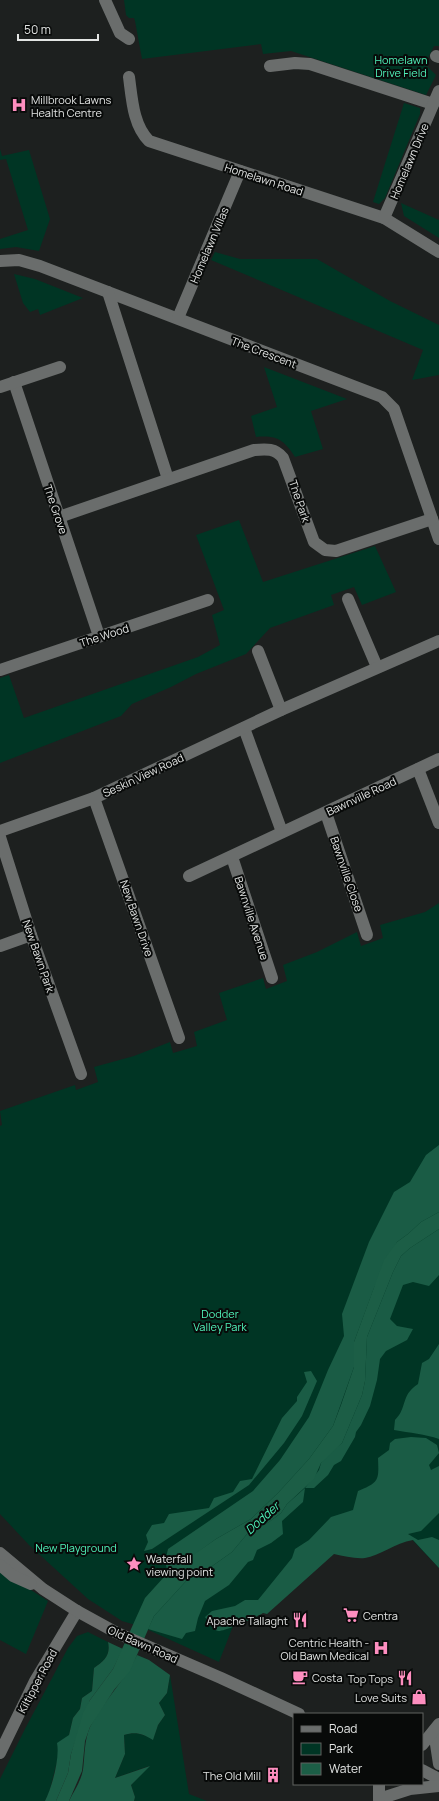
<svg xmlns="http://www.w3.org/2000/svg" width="439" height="1801" viewBox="0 0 439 1801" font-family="Manrope,sans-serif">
  <rect width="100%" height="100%" fill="#1d201f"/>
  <!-- green -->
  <g fill="#003524">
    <path d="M124,0H439V46H434L425,64L436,75L426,95L291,51L263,54L261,44L142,59L135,21L134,18H129L126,15Z"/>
    <path d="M404,103L420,108V114L385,198L379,204L373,202Z"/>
    <path d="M0,149L2,156L29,150L50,219L39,251L16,247L0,249V239L28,230L6,159L0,160Z"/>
    <path d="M401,203L439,220V238L404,216Z"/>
    <path d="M215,252L240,259H317L390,301L439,325V375L412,380L423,350L211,260Z"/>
    <path d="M14,274L35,279L83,298L40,315L38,309L30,312L23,303Z"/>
    <path d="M264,367L347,399L311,411L323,449L295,457C284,440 277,435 256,437L251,416L277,407Z"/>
    <path d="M239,520L263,582L375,546L396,592L362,605L354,587L331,595L334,605L270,628L246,654L196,674L171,687L132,704L121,716L0,763V678L9,675L24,718L198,657L220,645L212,615L224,610L196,535Z"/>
    <path d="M439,903V1568L401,1528L334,1553L233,1626L219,1662L142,1627L122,1621L88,1599L29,1545L0,1514V1126L2,1125L0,1111L75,1085L76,1090L98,1082L94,1067L134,1056L170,1042L173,1053L197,1046L194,1032L227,1020L219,993L263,978L266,989L287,981L283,965L317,952L357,932L361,946L383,938L380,925L425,912Z"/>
    <path d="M0,1570L48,1601L26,1654L0,1640Z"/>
    <path d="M88,1632L108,1642C111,1655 104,1661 94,1668L92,1691L82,1698L80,1709L73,1718L69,1735L59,1754L49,1793L45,1801H0V1779L26,1727L68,1648L77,1636Z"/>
    <path d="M170,1675L189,1794L207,1801H134L135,1797L131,1785L149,1766L115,1778L125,1754L124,1735C136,1731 142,1734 153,1739L158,1725L165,1715L159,1703L167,1693Z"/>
  </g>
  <!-- forest -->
  <g fill="#1a5c45">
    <path d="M439,1145V1212L421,1222L408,1234L397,1242L374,1288L354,1342V1367L333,1426L309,1459L278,1493L251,1519L216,1539L175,1569H167L165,1562L168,1549L253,1491L280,1460L309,1417L328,1370L344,1336L342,1314L369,1242L394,1192L410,1182L426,1155Z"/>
    <path d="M439,1229V1275L429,1286L413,1282L403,1285L390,1319L397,1326L413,1329L407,1340L386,1351L380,1359L377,1380L370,1406L361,1425L356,1432L355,1437L341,1461L334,1465L328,1475L314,1488H305L303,1502L282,1521L283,1534L271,1543L257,1550L253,1560L248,1562L229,1585L205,1601L198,1618L195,1631L186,1633L182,1639L148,1629L154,1616L187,1580L208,1569L232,1552L247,1534L269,1522L281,1513L287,1504L305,1488L319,1470L321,1463L326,1456L342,1443L362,1395L365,1381L367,1337L393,1272L401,1256L410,1248Z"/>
    <path d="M439,1344V1439C425,1434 410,1433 394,1430L395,1420C408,1407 400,1396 418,1384L422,1363L429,1359Z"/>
    <path d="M311,1371L317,1381L302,1416L284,1443L249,1485L152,1549L144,1551L148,1542L146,1535L152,1525L164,1523L169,1514L209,1508L214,1498L233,1492L240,1481L252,1479L282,1418L297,1401V1397L307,1382L304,1372Z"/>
    <path d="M411,1437L426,1438L437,1445L439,1453L429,1465L431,1470L439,1466V1513L421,1531L408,1534L418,1540L432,1537L439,1540V1568L413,1540C395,1543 379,1556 365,1558C355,1559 344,1556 334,1554L267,1614L263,1613C257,1617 224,1632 218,1631C213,1630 208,1621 205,1617L212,1611L235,1606L245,1600H258L292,1558L295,1549L309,1540L331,1517L353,1510L358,1491C379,1482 379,1481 378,1458L389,1450L390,1443L395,1439Z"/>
    <path d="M108,1642L123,1649L113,1669L90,1700L71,1754L68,1773L56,1801H45C52,1787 60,1758 57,1743L69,1735L73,1718L80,1709L82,1698L92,1691L94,1668C104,1661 111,1655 108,1642Z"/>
    <path d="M137,1655L149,1660L170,1675L167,1693L159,1703L165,1715L158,1725L153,1740C143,1734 136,1731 124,1735L125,1754L115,1778L150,1766L131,1785L135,1797L134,1801H69C74,1791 81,1781 83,1770C85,1755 84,1741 90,1727C103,1701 125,1681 137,1655Z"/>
  </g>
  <!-- water -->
  <path fill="#1c5e46" d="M439,1212V1229L410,1248L401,1256L393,1272L367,1337L365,1381L362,1395L342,1443L321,1463L314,1479L287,1504L281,1513L269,1522L247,1534L232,1552L208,1569L187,1580L154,1616L130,1671L114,1690L90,1727L85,1741L82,1771L69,1801H56L68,1773L71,1754L83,1713L90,1700L113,1669L145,1598L164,1577L183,1562L216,1539L251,1519L278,1493L309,1459L333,1426L341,1405L354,1367V1342L384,1260L397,1242L408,1234L421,1222Z"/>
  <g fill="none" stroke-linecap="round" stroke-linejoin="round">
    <!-- minor -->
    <g stroke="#6a6d6c" stroke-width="12">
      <path d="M105,0L120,33L129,39"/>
      <path d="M436,56L439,57"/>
      <path d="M270,66L295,63L310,64L433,104"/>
      <path d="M129,77C132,99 133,125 149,141L384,218L439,252"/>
      <path d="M384,218L439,91"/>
      <path d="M0,261L19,260L40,266L382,397L394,409L439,539"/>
      <path d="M108,292L168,479"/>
      <path d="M178,318L240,171"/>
      <path d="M14,382L99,636"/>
      <path d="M0,387L60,367"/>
      <path d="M59,517L254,450C266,449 275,448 283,458L314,542L325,550L336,551L432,519"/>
      <path d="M348,599L377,667"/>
      <path d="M258,651L281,710"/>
      <path d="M0,670L208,600"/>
      <path d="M244,728L282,832"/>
      <path d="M418,769L439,823"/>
      <path d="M94,798L179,1038"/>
      <path d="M326,813L367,935"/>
      <path d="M0,837L31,935L81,1074"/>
      <path d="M232,857L272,978"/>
      <path d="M189,876L439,759"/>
      <path d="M0,946L31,935"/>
    </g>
    <!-- tertiary -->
    <g stroke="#6a6d6c" stroke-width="12">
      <path d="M0,831L94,798L281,710L439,641"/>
      <path d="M0,1753L35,1681L77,1611"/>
    </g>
    <!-- secondary -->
    <g stroke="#6a6d6c" stroke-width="12">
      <path d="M0,1553L43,1589L77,1611L117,1633L221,1678L299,1714"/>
      <path d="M0,1565L13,1576L31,1584"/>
      <path d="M434,1731L439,1764"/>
      <path d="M422,1745L439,1724"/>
      <path d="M422,1770L439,1779"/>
      <path d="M379,1799L410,1789L439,1786"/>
      <path d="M379,1799V1784"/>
    </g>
  </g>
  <!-- icons -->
  <defs>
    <symbol id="hospital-bare" viewBox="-9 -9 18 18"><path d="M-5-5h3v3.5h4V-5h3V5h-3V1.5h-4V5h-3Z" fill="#fd8ebf" stroke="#080a09" stroke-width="2.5" paint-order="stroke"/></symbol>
    <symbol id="sight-bare" viewBox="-9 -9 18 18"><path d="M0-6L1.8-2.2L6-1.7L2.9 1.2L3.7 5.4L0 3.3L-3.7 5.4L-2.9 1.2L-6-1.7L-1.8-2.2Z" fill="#fd8ebf" stroke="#080a09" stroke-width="2.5" paint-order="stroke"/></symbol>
    <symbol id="supermarket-bare" viewBox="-9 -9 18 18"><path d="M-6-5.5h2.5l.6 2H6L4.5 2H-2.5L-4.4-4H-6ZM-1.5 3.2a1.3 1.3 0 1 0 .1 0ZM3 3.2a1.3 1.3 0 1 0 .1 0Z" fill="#fd8ebf" stroke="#080a09" stroke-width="2.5" paint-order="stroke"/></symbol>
    <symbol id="restaurant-bare" viewBox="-9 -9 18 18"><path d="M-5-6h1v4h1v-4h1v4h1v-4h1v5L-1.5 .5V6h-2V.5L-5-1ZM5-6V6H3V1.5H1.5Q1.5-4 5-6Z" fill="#fd8ebf" stroke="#080a09" stroke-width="2.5" paint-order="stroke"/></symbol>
    <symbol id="cafe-bare" viewBox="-9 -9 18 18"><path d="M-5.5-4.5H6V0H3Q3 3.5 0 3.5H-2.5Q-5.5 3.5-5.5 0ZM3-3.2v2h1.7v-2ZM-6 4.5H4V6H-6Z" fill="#fd8ebf" stroke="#080a09" stroke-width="2.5" paint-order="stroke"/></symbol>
    <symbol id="shop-bare" viewBox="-9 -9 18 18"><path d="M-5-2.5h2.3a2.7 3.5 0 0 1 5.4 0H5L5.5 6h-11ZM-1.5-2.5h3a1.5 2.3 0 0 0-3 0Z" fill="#fd8ebf" stroke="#080a09" stroke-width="2.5" paint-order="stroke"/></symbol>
    <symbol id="building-bare" viewBox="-9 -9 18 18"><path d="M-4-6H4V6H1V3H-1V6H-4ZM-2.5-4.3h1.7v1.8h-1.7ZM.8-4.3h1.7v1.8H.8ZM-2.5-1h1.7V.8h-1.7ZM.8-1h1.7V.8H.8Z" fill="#fd8ebf" stroke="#080a09" stroke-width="2.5" paint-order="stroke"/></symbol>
  </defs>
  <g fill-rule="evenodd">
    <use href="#hospital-bare" x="8" y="94" width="22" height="22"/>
    <use href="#sight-bare" x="123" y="1553" width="22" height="22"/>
    <use href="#supermarket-bare" x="340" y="1604" width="22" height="22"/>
    <use href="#restaurant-bare" x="289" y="1609" width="22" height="22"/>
    <use href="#hospital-bare" x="370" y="1637" width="22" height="22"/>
    <use href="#cafe-bare" x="289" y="1666" width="22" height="22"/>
    <use href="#restaurant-bare" x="394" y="1667" width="22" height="22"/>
    <use href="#shop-bare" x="408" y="1686" width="22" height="22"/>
    <use href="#building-bare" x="262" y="1764" width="22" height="22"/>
  </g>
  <g text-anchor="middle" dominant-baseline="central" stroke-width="4" stroke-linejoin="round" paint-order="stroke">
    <!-- park labels -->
    <g font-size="11" fill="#50f3ba" stroke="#080a09">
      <text x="401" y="59">Homelawn<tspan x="401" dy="13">Drive Field</tspan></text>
      <text x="220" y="1313">Dodder<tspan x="220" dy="13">Valley Park</tspan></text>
      <text x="76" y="1547">New Playground</text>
    </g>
    <!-- poi labels -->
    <g font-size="11" fill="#e3e5e4" stroke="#080a09" text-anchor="end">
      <text x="31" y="99" text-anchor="start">Millbrook Lawns<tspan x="31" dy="13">Health Centre</tspan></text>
      <text x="146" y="1558" text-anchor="start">Waterfall<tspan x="146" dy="13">viewing point</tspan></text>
      <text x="363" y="1615" text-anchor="start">Centra</text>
      <text x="288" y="1620">Apache Tallaght</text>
      <text x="369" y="1642">Centric Health -<tspan x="369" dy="13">Old Bawn Medical</tspan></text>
      <text x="312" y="1677" text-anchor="start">Costa</text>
      <text x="393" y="1678">Top Tops</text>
      <text x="407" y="1697">Love Suits</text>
      <text x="261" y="1775">The Old Mill</text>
    </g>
    <!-- street labels -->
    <g font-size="11" fill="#e3e5e4" stroke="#080a09">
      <text transform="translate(409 161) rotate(-67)">Homelawn Drive</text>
      <text transform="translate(264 179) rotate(18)">Homelawn Road</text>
      <text transform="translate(209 245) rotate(-67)">Homelawn Villas</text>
      <text transform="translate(264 352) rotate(21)">The Crescent</text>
      <text transform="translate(300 501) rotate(71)">The Park</text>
      <text transform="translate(56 509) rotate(71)">The Grove</text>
      <text transform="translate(104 635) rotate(-18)">The Wood</text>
      <text transform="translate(143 775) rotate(-25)">Seskin View Road</text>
      <text transform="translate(361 796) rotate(-25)">Bawnville Road</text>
      <text transform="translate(347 874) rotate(71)">Bawnville Close</text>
      <text transform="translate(137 918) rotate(71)">New Bawn Drive</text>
      <text transform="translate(252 918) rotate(72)">Bawnville Avenue</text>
      <text transform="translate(39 956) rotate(71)">New Bawn Park</text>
      <text transform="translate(143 1644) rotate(24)">Old Bawn Road</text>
      <text transform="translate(37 1681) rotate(-62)">Kiltipper Road</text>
    </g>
    <!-- water labels -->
    <g font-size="12" font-style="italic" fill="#4df1b8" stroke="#080a09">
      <text transform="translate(262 1518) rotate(-42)">Dodder</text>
    </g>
  </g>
  <!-- legend -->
  <rect x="293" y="1713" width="130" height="72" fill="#080a09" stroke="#606261"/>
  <rect x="301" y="1726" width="20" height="6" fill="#6a6d6c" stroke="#606261"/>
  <text x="329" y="1733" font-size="12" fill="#e3e5e4">Road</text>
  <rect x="301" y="1743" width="20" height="12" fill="#003524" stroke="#606261"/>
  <text x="329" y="1753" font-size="12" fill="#e3e5e4">Park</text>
  <rect x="301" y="1763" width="20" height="12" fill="#1c5e46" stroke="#606261"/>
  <text x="329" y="1773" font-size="12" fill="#e3e5e4">Water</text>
  <!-- scale -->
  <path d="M18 34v6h80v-6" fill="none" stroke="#e3e5e4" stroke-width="2"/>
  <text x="24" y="34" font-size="12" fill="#e3e5e4" stroke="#080a09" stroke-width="3" paint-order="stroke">50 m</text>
</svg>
